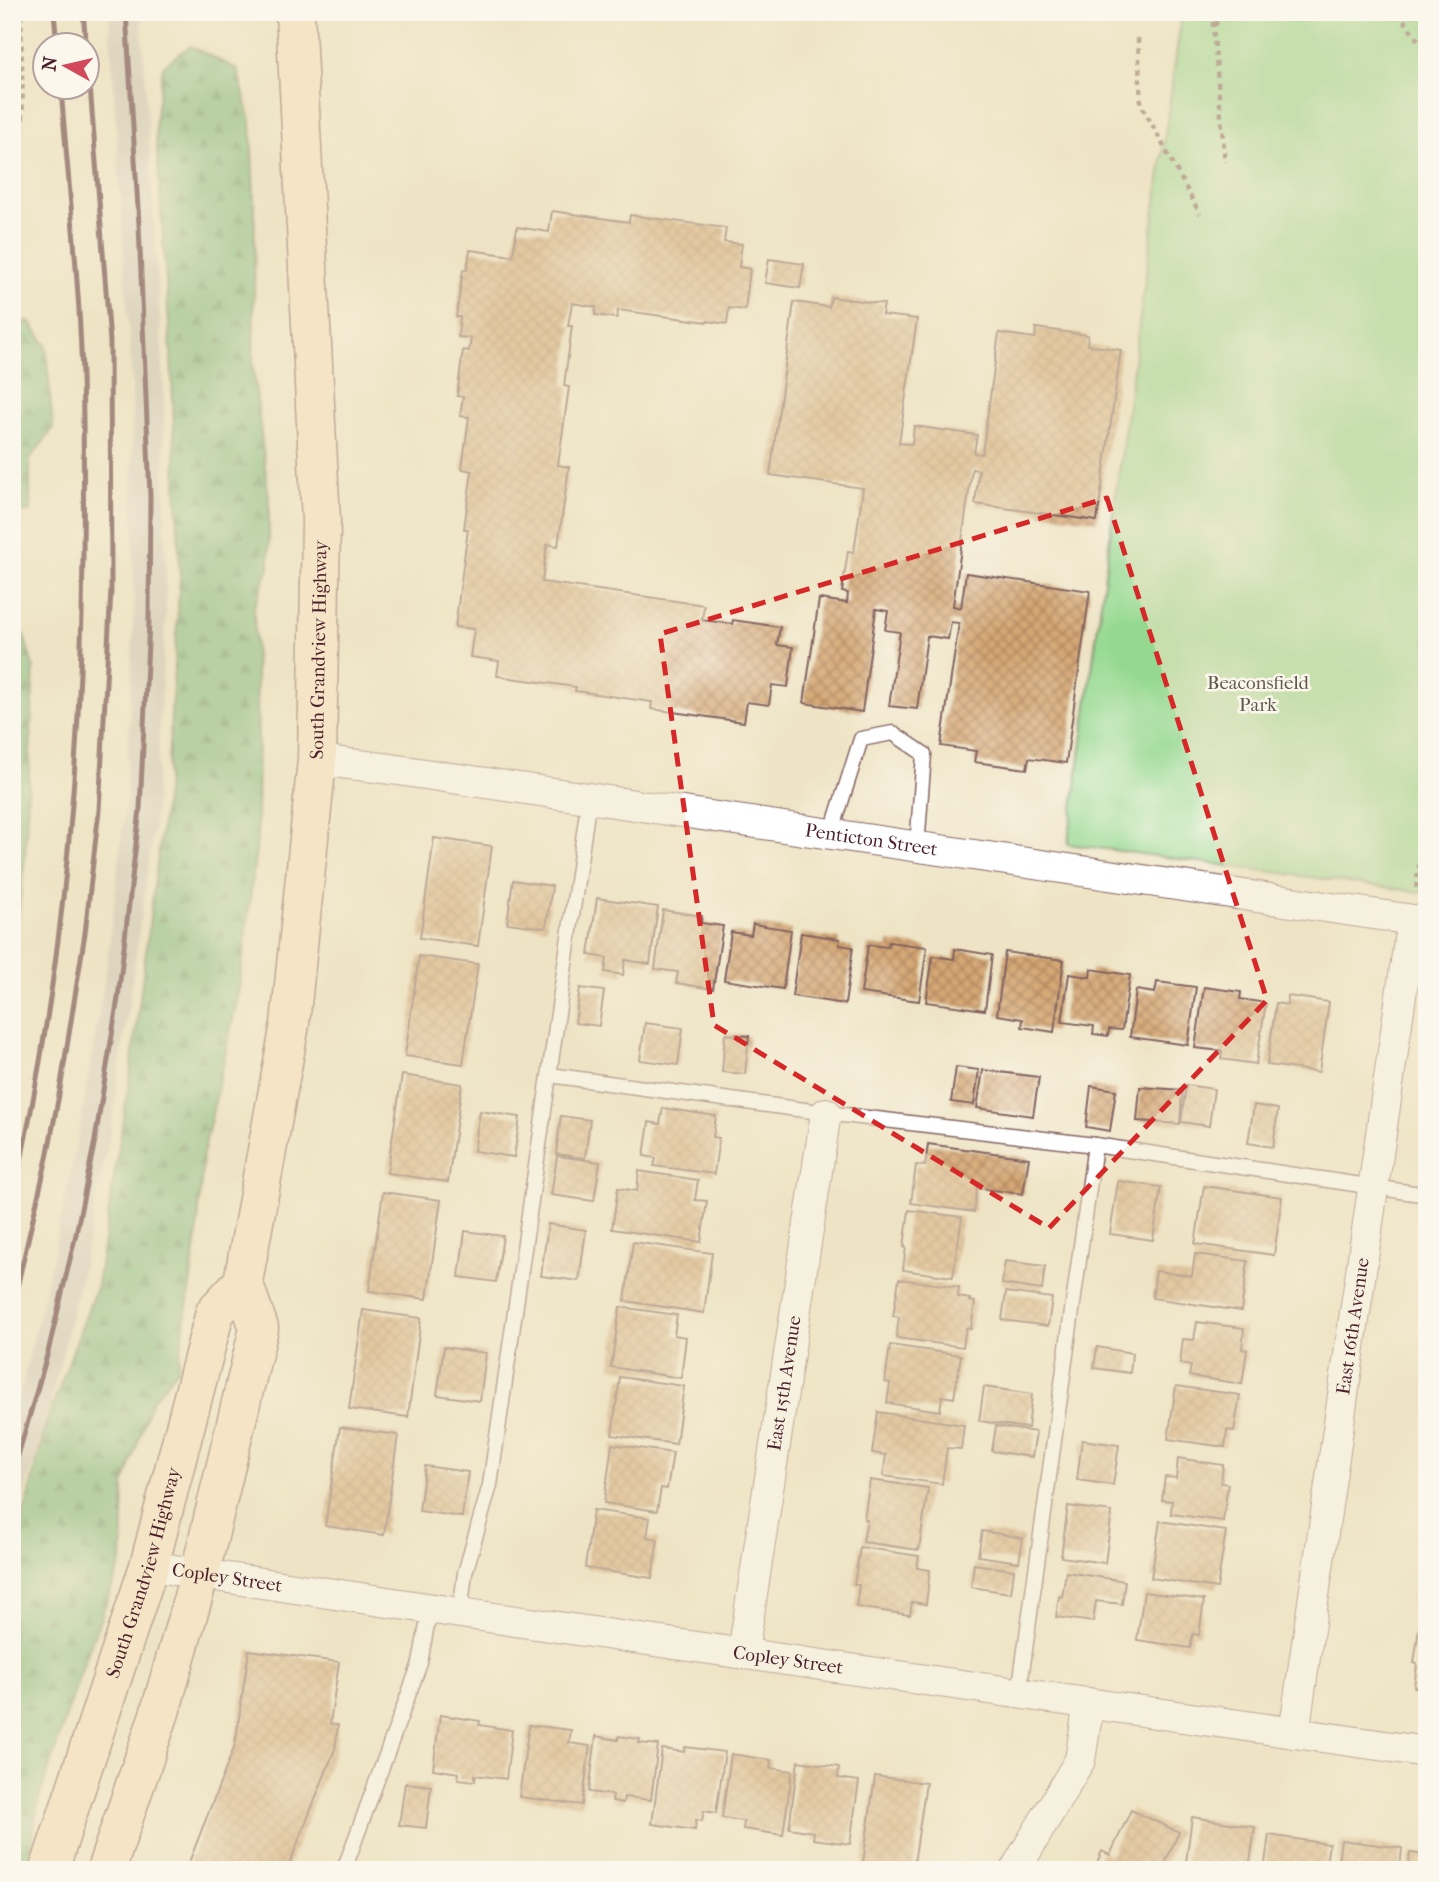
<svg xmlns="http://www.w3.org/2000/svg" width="1439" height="1882" viewBox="0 0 1439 1882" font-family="'IM FELL French Canon',serif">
  <defs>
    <pattern id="forest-firs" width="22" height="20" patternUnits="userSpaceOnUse" patternTransform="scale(1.75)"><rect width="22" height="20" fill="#78b97b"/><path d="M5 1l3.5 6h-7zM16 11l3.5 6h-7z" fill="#649665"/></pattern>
    <pattern id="building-cross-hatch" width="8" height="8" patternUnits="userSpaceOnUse" patternTransform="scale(1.75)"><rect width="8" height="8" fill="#d5a774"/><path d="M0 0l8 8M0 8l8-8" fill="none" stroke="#af875f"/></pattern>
  </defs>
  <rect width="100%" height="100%" fill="#fbf7ec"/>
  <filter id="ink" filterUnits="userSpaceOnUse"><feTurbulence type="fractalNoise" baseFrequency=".0143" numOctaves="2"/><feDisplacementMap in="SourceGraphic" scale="14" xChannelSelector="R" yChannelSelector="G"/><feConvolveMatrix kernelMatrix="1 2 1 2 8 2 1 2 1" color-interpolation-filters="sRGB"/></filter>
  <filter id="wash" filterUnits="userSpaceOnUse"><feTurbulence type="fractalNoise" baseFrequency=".00686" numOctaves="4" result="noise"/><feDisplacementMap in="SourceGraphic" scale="28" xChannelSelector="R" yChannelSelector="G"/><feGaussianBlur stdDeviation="1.57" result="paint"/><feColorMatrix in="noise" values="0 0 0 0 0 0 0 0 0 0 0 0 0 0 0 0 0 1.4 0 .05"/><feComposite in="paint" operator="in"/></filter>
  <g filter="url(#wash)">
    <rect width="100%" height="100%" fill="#eee4c5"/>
    <!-- industrial -->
    <path fill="#c9c3b8" d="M109,12H141L164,383L166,611L154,826L111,1130L81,1274L47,1418L12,1536V1417L22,1385L54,1252L81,1121L107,963L126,800L134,609L132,384Z"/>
    <!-- forest -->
    <g fill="url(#forest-firs)" stroke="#616c53" stroke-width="2">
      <path d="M190,46L237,69L251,121L255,228L253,367L269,499V568L254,607L258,732L257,842L238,996L203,1155L197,1237L178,1368L151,1402L124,1485L122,1560L80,1674L38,1802L30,1860L18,1870H12V1563L46,1424L97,1285L130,1076L166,792L180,578L171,353L155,122L163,66Z"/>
      <path d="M17,320L30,322L46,345L53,429L30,459V511L23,513L12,478V326Z"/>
      <path d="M12,613L18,615L34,669L25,858L12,970Z"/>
    </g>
    <!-- park -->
    <path fill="#95d991" stroke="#707c5e" stroke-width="2" d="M1182,12H1427V893L1068,844Z"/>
    <g id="blocks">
      <!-- building -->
      <g fill="url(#building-cross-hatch)">
        <path d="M552,211L629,222L630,215L726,228L724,242L742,244L739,267L750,269L745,310L729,308L727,324L708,321V322L618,310L617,318L595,315L596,307L572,303L568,326H572L564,386L569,387L558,465L569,467L558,546L547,544L542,582L704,605L702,620L732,624L733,620L780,627L777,645L793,647L788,687L772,685L769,705L747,702L744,722L651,709L652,702L575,691L576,687L497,676L499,661L470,657L474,629L455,627L468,529H464L472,471L462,469L469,417L460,416L463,397L457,396L463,350L469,351L471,338L458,337L460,317H456L463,270H467L470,250L513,256L517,227L549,232Z"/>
        <path d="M769,259L804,264L800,288L765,283Z"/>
        <path d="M831,297L884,304L882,315L917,319L899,443L912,444L914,426L977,435L974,453L982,454L999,333L1035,338L1036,328L1088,335L1087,345L1121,350L1097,521L975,504L979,470L972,469L953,606L961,608L966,573L1090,591L1066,763L1029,758L1027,769L974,762L976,751L941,746L959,623L951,622L948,639L927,636L917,709L889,706L900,632L885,630L888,611L876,609L862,712L804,703L819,599L847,603L848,593L842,592L848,551L854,552L863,488L770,475L794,302L829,307Z"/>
        <path d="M434,838L492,846L478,946L420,938Z"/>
        <path d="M513,880L552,886L546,928L507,923Z"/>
        <path d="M597,898L658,907L650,964L625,960L623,975L605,972L607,958L589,955Z"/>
        <path d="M663,910L702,916L701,923L723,926L713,989L676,983L678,972L655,969Z"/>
        <path d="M753,924L791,930L783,989L724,980L731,932L751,935Z"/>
        <path d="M801,933L840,939L839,945L853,947L845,1004L792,996Z"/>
        <path d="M889,942L927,947L919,1001L861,993L868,945L888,947Z"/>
        <path d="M955,949L992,955L985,1010L926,1002L933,956L954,959Z"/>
        <path d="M1005,952L1064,960L1054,1032L1022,1027L1023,1019L997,1015Z"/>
        <path d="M419,956L478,964L463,1064L405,1056Z"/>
        <path d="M1091,969L1130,975L1122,1030L1109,1029L1108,1036L1093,1034L1094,1026L1062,1022L1069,974L1090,977Z"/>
        <path d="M1157,982L1196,987L1188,1045L1130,1037L1136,990L1155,993Z"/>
        <path d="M1204,987L1241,992L1240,999L1266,1003L1256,1064L1221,1059L1222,1051L1195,1048Z"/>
        <path d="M580,988L604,991L599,1026L575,1023Z"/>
        <path d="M1288,996L1329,1002L1319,1072L1267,1065L1276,1003L1287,1005Z"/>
        <path d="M645,1023L683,1028L678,1065L640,1060Z"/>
        <path d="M725,1034L749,1036L745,1074L722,1072Z"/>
        <path d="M956,1067L979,1070L974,1105L951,1102Z"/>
        <path d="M983,1070L1039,1077L1033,1116L977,1108Z"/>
        <path d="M402,1075L462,1084L448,1182L387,1173Z"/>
        <path d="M1186,1085L1214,1089L1209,1126L1181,1122Z"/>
        <path d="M1091,1086L1116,1090L1110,1131L1086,1127Z"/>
        <path d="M1140,1087L1182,1090L1180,1124L1137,1121Z"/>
        <path d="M1254,1105L1278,1109L1273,1147L1248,1143Z"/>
        <path d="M663,1108L716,1116L713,1137L719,1138L714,1174L654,1166L656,1158L644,1156L649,1122L660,1124Z"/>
        <path d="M480,1111L520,1117L514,1157L474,1151Z"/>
        <path d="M561,1116L590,1120L585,1158L556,1154Z"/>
        <path d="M928,1144L1029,1158L1023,1194L977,1188L974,1212L911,1203L916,1165L925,1166Z"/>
        <path d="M557,1156L600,1162L594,1201L551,1195Z"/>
        <path d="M639,1171L698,1180L695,1200L707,1201L701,1242L612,1229L618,1188L637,1191Z"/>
        <path d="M1118,1181L1161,1187L1153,1240L1110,1234Z"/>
        <path d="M1204,1186L1282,1197L1274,1255L1195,1244Z"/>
        <path d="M383,1192L441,1200L427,1299L369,1291Z"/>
        <path d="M909,1210L962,1217L953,1277L903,1270L906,1247H904Z"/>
        <path d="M548,1224L586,1230L579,1281L541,1276Z"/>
        <path d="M465,1231L503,1236L496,1282L459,1277Z"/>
        <path d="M633,1242L712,1253L704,1313L625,1301Z"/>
        <path d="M1195,1254L1248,1261L1241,1311L1152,1298L1156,1271L1192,1276Z"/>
        <path d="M1005,1261L1045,1266L1042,1290L1002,1284Z"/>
        <path d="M899,1279L959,1287L958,1297L970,1299L969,1301L975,1302L971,1329L966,1328L963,1347L896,1338L899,1317L893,1316Z"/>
        <path d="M1006,1292L1052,1298L1048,1326L1002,1320Z"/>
        <path d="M620,1307L677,1315L674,1335L686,1337L681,1378L611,1367Z"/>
        <path d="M363,1310L421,1318L408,1417L349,1409Z"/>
        <path d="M1197,1322L1244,1328L1242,1349L1247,1350L1242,1384L1189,1376L1191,1366L1180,1364L1183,1339L1194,1340Z"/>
        <path d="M890,1345L961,1355L954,1398L942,1396L940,1411L887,1403L890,1383L885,1382Z"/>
        <path d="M444,1347L486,1353L480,1401L437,1395Z"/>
        <path d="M1097,1347L1132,1353L1130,1373L1094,1368Z"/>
        <path d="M620,1377L684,1386L676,1444L612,1435Z"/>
        <path d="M1176,1386L1240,1395L1234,1431L1227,1430L1225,1447L1168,1439Z"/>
        <path d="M984,1387L1032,1394L1028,1428L979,1421Z"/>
        <path d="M878,1412L964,1425L961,1449L947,1448L942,1484L883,1476L886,1455L872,1453Z"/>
        <path d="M996,1426L1036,1432L1032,1457L992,1451Z"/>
        <path d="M340,1427L398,1435L384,1535L325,1526Z"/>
        <path d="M1082,1440L1119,1445L1113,1485L1077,1480Z"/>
        <path d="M612,1444L673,1453L667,1489L661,1488L657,1511L604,1503Z"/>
        <path d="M1178,1458L1223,1465L1221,1483L1228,1484L1223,1521L1171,1514L1172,1501L1162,1500L1165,1477L1176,1478Z"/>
        <path d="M425,1466L468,1472L462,1517L419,1511Z"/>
        <path d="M870,1480L928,1488L919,1550L863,1542L867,1520L864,1519Z"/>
        <path d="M1068,1506L1112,1512L1105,1563L1061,1557Z"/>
        <path d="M593,1510L650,1518L647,1537L658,1539L652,1578L585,1568Z"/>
        <path d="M1160,1521L1226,1531L1217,1588L1151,1578Z"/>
        <path d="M982,1531L1023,1538L1019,1562L978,1556Z"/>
        <path d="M860,1547L919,1556L917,1568L930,1570L926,1604L912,1602L910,1615L856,1607L859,1585H854Z"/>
        <path d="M974,1564L1014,1570L1011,1593L971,1587Z"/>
        <path d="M1066,1572L1125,1581L1122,1604L1096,1601L1093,1622L1056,1617L1059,1596L1062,1597Z"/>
        <path d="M1425,1588H1427V1622L1420,1621Z"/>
        <path d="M1144,1592L1204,1600L1199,1635L1193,1634L1190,1648L1137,1640Z"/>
        <path d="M1419,1628L1427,1629V1688L1414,1687L1417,1664L1414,1663Z"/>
        <path d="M249,1650L339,1662L330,1724L338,1725L335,1749L287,1870H267L263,1868L262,1870H186L235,1745Z"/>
        <path d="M440,1715L480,1721L479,1725L512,1730L506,1779L475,1775V1781L458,1779L459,1773L433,1769Z"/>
        <path d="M529,1725L571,1730L569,1743L590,1746L582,1805L519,1797Z"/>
        <path d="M596,1736L618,1740L619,1736L640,1739L639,1743L658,1745L651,1800L624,1797L623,1803L612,1801L613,1795L589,1792Z"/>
        <path d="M685,1747L725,1752L716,1813L704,1811L702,1821L696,1820L695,1830L652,1824L662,1749L684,1752Z"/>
        <path d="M731,1754L771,1760L770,1768L792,1771L783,1835L743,1829L744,1821L722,1818Z"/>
        <path d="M798,1761L839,1767L838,1778L859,1781L850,1844L813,1839L814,1832L789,1828Z"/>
        <path d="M875,1776L926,1783L913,1870L896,1867V1870H862Z"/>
        <path d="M405,1783L431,1786L426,1828L399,1825Z"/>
        <path d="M1131,1810L1179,1832L1162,1870H1094L1102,1851L1110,1855Z"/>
        <path d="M1192,1817L1255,1827L1249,1870H1185Z"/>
        <path d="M1269,1835L1329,1844L1325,1870H1264Z"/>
        <path d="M1341,1840L1402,1848L1400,1870H1337Z"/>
        <path d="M1410,1853L1427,1855V1870H1408Z"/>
      </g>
    </g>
  </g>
  <g filter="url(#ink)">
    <use href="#blocks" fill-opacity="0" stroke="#836461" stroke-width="2"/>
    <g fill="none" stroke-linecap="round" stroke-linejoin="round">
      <defs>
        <g id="service">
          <path d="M831,834L861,739L893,733L924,754L917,847"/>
          <path d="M550,1075L826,1113L1095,1145L1427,1195"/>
          <path d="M460,1613L465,1573L490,1485L589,798"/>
          <path d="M1019,1693L1095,1145"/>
          <path d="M344,1870L420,1663L430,1608"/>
        </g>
        <g id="minor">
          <path id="s1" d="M317,760L391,769L1427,922"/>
          <path id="s2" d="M149,1566L460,1613L1427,1752"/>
          <path id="s3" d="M743,1653L826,1113"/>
          <path id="s4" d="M1294,1733L1412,920"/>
          <path d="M1015,1870L1080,1760L1089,1703"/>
        </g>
        <g id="secondary">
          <path id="s5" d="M49,1870L149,1566L215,1312L243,1282"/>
          <path id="s6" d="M106,1870L160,1712L200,1573L259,1328L243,1282L290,1024L317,760L321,521L295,12"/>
        </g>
      </defs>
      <!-- service casing -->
      <use href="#service" stroke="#836461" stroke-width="17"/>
      <!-- minor casing -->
      <use href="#minor" stroke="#836461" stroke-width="32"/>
      <!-- secondary casing -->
      <use href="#secondary" stroke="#836461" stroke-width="41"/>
      <!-- path -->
      <g stroke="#836461" stroke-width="4.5" stroke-dasharray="5 5" stroke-linecap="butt">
        <path d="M1214,12L1213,25L1225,162"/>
        <path d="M1398,12L1427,53"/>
        <path d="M1214,25L1231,12"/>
        <path d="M1138,38L1141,104L1200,214"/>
        <path d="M12,219L23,123L21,12"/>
        <path d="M1416,888L1427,808"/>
      </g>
      <!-- service -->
      <use href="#service" stroke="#fff" stroke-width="14"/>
      <!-- minor -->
      <use href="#minor" stroke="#fff" stroke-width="30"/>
      <!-- secondary -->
      <use href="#secondary" stroke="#fde5c5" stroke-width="38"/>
      <!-- rail -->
      <g stroke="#4a1f2b" stroke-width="5">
        <path d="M54,12L57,46"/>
        <path d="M83,12L86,46"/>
        <path d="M12,1201C61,989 81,771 83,554C84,479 84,403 80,329C76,248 67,168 61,88"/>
        <path d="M12,1309L47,1158L61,1084L85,933L99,810L111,590L110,342L88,60"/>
        <path d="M12,1476L48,1352L76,1234L95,1140L118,998L140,809L149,621L150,496L139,225L126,12"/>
      </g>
    </g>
  </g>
  <!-- marked area -->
  <path d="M0 0H1439V1882H0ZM1107,498L1267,1000L1049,1228L714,1025L660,634Z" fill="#eee4c5" fill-opacity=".55" fill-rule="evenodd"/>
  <path fill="none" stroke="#d62828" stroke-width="5" stroke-dasharray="14 9" stroke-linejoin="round" d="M1107,498L1267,1000L1049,1228L714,1025L660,634Z"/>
  <g text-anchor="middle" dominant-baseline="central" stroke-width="5" stroke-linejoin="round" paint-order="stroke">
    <!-- street labels -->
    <g font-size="19" fill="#4a1f2b" stroke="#fbf7ec">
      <text stroke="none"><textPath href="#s6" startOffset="1250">South Grandview Highway</textPath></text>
      <text stroke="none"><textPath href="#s1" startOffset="560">Penticton Street</textPath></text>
      <text stroke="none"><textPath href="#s4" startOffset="411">East 16th Avenue</textPath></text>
      <text stroke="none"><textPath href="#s3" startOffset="273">East 15th Avenue</textPath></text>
      <text stroke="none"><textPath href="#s5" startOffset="312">South Grandview Highway</textPath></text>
      <text stroke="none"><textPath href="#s2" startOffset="79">Copley Street</textPath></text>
      <text stroke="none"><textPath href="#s2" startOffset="646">Copley Street</textPath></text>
    </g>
    <!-- park labels -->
    <g font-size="19" fill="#60574a" stroke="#fbf7ec">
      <text x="1258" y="683">Beaconsfield<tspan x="1258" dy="22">Park</tspan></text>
    </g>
  </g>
  <!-- margin -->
  <rect width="1439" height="1882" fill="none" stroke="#fbf7ec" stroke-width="42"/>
  <!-- north arrow -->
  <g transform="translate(66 66) rotate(278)"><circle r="33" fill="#fbf7ec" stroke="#b4a19f" stroke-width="2"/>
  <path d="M0-5L12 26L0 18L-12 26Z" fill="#d1495b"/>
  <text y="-10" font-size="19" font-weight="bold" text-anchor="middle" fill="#4a1f2b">N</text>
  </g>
</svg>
